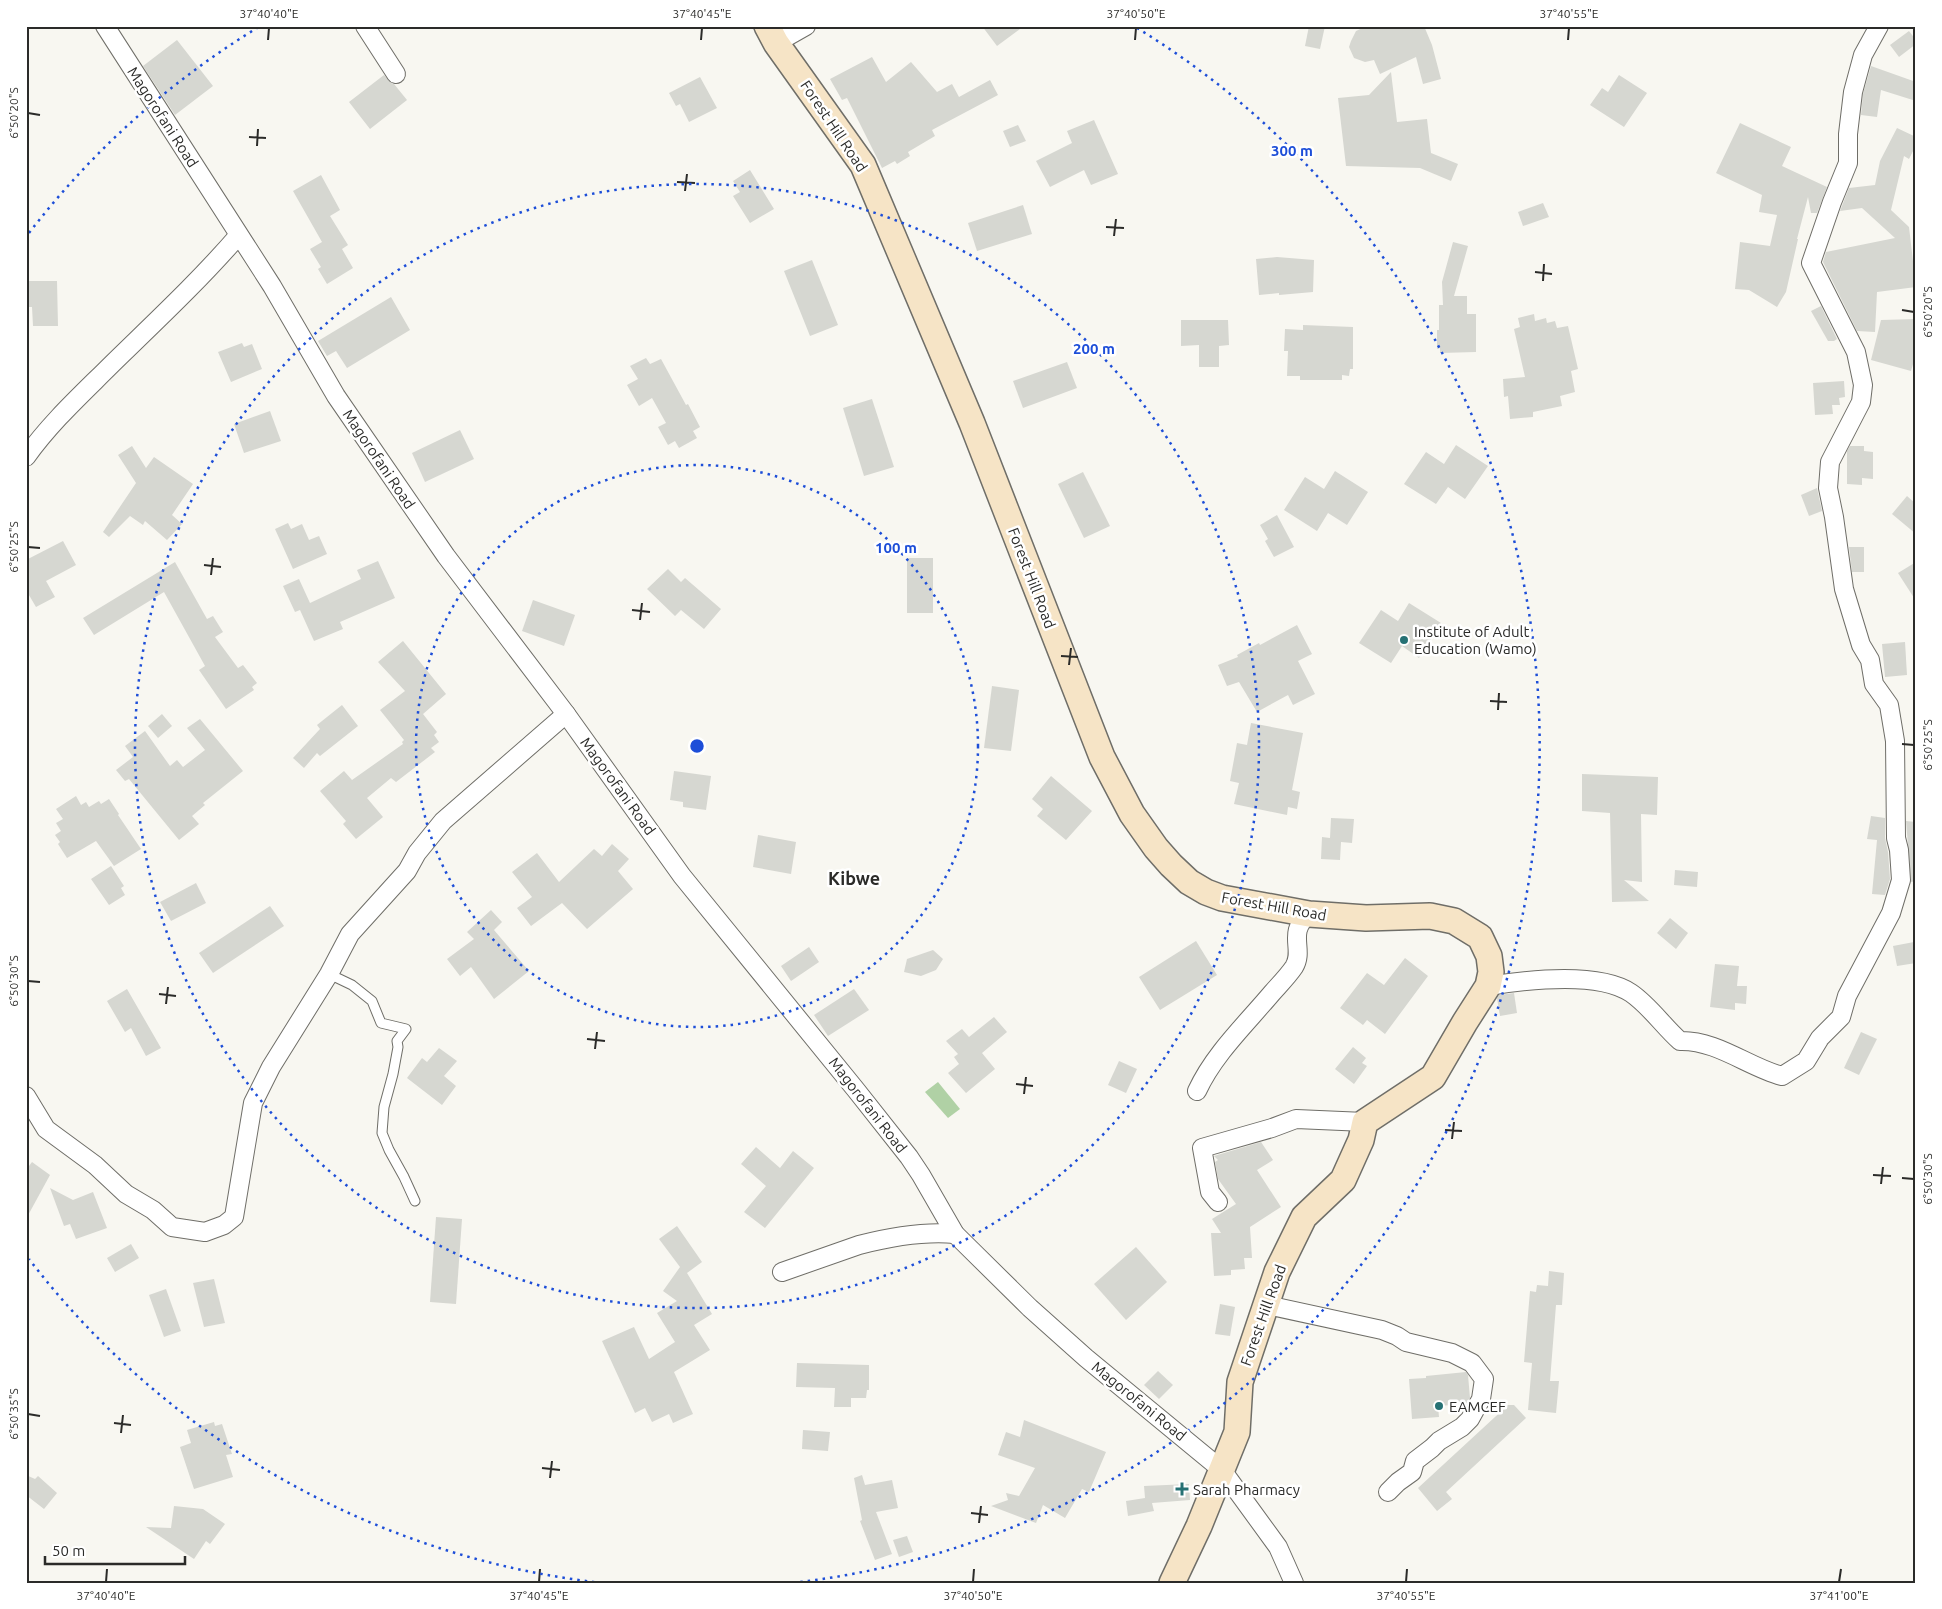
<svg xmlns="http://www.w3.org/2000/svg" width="1942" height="1609" viewBox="0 0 1942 1609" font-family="Ubuntu,sans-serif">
  <rect width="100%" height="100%" fill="#f8f7f1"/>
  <!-- water -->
  <path fill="#b0d1a5" d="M938,1082L960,1109L948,1118L925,1092Z"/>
  <!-- building -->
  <g fill="#d6d7d1">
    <path d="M982,26H1024L997,46Z"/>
    <path d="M1309,26H1325L1320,49L1305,46Z"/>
    <path d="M1367,26H1424L1432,45L1441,79L1423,84L1416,57L1380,74L1374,60L1365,62L1354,58L1349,47L1351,41L1356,31Z"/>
    <path d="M1909,31L1916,40V44L1899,57L1890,45Z"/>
    <path d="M177,40L213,86L175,115L143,66Z"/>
    <path d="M872,57L886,82L911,62L937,92L952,84L959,97L990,80L998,95L932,130L935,136L908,152L910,156L897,164L895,161L882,168L847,98L842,100L830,79Z"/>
    <path d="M1871,66L1916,82V101L1881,90L1877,117L1861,115L1863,94Z"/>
    <path d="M1391,72L1397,122L1427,119L1431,153L1458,164L1451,181L1420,168L1346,166L1338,98L1369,95Z"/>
    <path d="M384,75L391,83L394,84L407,100L370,129L349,102Z"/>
    <path d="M1619,75L1647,93L1624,127L1590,105L1602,88L1608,92Z"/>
    <path d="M700,77L717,108L689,122L680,104L676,106L669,93Z"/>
    <path d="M1094,120L1118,174L1091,185L1084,170L1050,187L1036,161L1072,143L1067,131Z"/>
    <path d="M1740,123L1791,147L1782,166L1827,187L1817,213H1811L1808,197L1797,239H1798L1786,292L1777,307L1749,290L1735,289L1740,242L1770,246L1777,215L1759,212L1762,195L1716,173Z"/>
    <path d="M1018,125L1026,141L1010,147L1003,131Z"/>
    <path d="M1897,128L1916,137V145L1909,159L1904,156L1891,210L1909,227L1916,287L1877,292L1875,332L1857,331L1823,262L1826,252L1895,238L1862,208L1840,211L1849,188L1875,185L1880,161Z"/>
    <path d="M750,170L774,209L750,223L733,196L740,192L733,181Z"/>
    <path d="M321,175L340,210L330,216L348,245L342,249L353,268L327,284L318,269L321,267L310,249L322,242L293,191Z"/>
    <path d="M1543,203L1549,217L1523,226L1518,212Z"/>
    <path d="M1023,205L1032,234L977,251L968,223Z"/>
    <path d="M1453,242L1468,246L1454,296H1467V314H1476V352L1440,353V348L1437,349V330H1439V305H1443L1442,282Z"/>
    <path d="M1277,257L1314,260L1313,292L1279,295V293L1259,295L1256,259Z"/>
    <path d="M812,260L838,325L810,336L784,271Z"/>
    <path d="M26,281H57L58,326H33L32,307H26Z"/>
    <path d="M391,297L410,330L347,368L336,351L327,356L318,341Z"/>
    <path d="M1821,306L1837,339L1834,341H1828L1811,311Z"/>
    <path d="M1534,314L1535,321L1546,318L1547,323L1555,321L1557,328L1568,326L1578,369L1571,371L1575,392L1560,396L1562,406L1533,412V417L1510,419L1508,396L1504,397L1503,379L1525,377L1514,329L1520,327L1518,318Z"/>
    <path d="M1916,319V354L1911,371L1871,360L1881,320Z"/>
    <path d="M1181,320H1228L1229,345L1219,346V367H1199V345L1181,346Z"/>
    <path d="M1303,325L1353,327V369H1350L1349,376L1342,375V380H1300V376H1287L1288,351H1284L1285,329L1303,330Z"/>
    <path d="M242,343L244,347L252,344L262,369L231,382L218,352Z"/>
    <path d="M646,358L650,364L661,359L686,405L688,404L700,427L693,431L697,438L679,448L675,441L668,445L658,427L666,423L652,398L639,406L627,385L638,379L630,366Z"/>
    <path d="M1067,362L1077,388L1023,408L1013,381Z"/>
    <path d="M1844,381L1845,397L1839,398L1840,405H1832L1833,414L1815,415L1813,383Z"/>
    <path d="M872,399L894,467L864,476L843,408Z"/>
    <path d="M270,411L281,441L244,453L234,424Z"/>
    <path d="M460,430L474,459L425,482L412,453Z"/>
    <path d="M1456,445L1488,466L1465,499L1448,487L1436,504L1404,484L1426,452L1444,464Z"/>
    <path d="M132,446L146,468L154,457L193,484L172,515L182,524L167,540L145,521L143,525L130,516L109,537L103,532L136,483L118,455Z"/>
    <path d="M1850,446H1864V451L1873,452V479L1862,478V485L1847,484V451Z"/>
    <path d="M1335,471L1368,492L1347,525L1328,513L1317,531L1284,510L1305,477L1324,489Z"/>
    <path d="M1083,472L1110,526L1084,538L1058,484Z"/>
    <path d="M1817,488L1822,511L1809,516L1801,495Z"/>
    <path d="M1907,496L1916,504V534L1892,514Z"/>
    <path d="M1277,515L1294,547L1274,557L1265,541L1268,539L1260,525Z"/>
    <path d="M288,523L291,529L302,524L309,540L319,536L327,554L293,569L275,529Z"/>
    <path d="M63,541L76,565L46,581L55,597L36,607L26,590V560Z"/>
    <path d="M1849,547H1864V572H1852Z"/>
    <rect x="907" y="558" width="26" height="55"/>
    <path d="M378,561L395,598L340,622L343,629L314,641L300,610L295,612L283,586L299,579L310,603L361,579L357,570Z"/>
    <path d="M175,562L207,619L213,616L223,632L215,637L238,668L243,665L257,683L252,687L254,690L226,709L199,670L205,666L164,592L94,635L83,618Z"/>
    <path d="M1916,562V601L1898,573Z"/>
    <path d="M668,569L681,582L685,578L721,609L704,629L681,610L675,616L647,589Z"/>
    <path d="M533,600L575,615L564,646L522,631Z"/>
    <path d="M1409,603L1441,623L1419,658L1402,646L1391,663L1359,643L1381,610L1398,621Z"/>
    <path d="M1297,625L1312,654L1298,661L1315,694L1293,705L1288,695L1257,712L1239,682L1227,686L1218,665L1238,657L1237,655L1259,643L1260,645Z"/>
    <path d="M403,641L446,694L423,714L437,732L434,735L439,742L431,748L435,752L396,782L391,778L367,798L383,817L356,839L343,824L346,821L320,791L344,771L352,780L403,744L402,742L404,740L380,710L405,691L378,662Z"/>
    <path d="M1905,642L1907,675L1885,677L1882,644Z"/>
    <path d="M992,686L1019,690L1011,751L984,748Z"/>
    <path d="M342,705L358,726L320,756L317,753L304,768L293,758L320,729L317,725Z"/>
    <path d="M162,714L172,726L158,738L148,726Z"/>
    <path d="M200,719L243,771L203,803L205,805L192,816L199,824L179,840L129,779L125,781L116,770L133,757L125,746L145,731L170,766L177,760L183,767L205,750L187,728Z"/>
    <path d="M1251,723L1303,733L1292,790L1300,792L1297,809L1288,807L1287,815L1234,804L1239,783L1230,781L1237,743L1247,745Z"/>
    <path d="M674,771L711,776L706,810L683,807V802L670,800Z"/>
    <path d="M1582,774L1658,777L1657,815L1641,814L1642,882L1624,880L1649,901L1612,902L1610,813L1582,811Z"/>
    <path d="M1051,776L1092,811L1066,840L1037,816L1043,809L1032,799Z"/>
    <path d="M76,796L81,805L86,802L89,807L99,801L101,804L109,799L119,814L118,815L141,849L114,866L96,841L67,858L58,844L60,842L55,835L61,831L56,823L63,819L56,809Z"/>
    <path d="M1871,816L1885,818V838L1888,852L1890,879L1885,895L1872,894L1877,840L1867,839Z"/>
    <path d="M1331,818L1354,819L1352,843L1341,842L1340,860L1321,859L1322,837L1330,838Z"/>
    <path d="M1906,821L1916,822V881L1911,882Z"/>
    <path d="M758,835L796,842L791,874L753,867Z"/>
    <path d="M612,844L629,859L618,871L633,889L587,929L562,903L531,926L517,908L532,897L512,872L537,853L559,882L594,849L602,856Z"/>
    <path d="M111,866L124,886L121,888L125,895L109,905L91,879Z"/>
    <path d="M1675,870L1698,872L1697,887L1674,885Z"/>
    <path d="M196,883L206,903L171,921L160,902Z"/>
    <path d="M270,906L284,926L213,973L199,953Z"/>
    <path d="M491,910L502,922L494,930L529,971L494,999L471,967L460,976L447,959L474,939L467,932Z"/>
    <path d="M1670,918L1688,933L1676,949L1657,933Z"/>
    <path d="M1196,941L1217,975L1160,1010L1139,977Z"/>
    <path d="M1914,942L1916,963L1897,966L1893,946Z"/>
    <path d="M809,947L819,962L791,981L781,966Z"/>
    <path d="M933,950L943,959L936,970L921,976L904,972L907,959Z"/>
    <path d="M1405,958L1428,976L1385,1034L1367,1020L1363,1025L1340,1008L1367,973L1384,985Z"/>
    <path d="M1715,964L1739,966L1737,986H1747L1746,1004L1735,1003V1010L1710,1007Z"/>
    <path d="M127,989L161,1048L146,1056L131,1028L125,1032L107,1001Z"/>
    <path d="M854,989L869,1010L828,1036L814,1015Z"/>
    <path d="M1514,993L1517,1013L1500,1016L1497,998L1499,995Z"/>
    <path d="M994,1017L1007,1032L982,1053L995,1069L966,1093L948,1073L959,1064L954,1057L958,1054L946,1041L962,1029L969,1037Z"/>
    <path d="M1861,1032L1877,1039L1859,1075L1844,1068Z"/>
    <path d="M1353,1047L1366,1058L1362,1063L1367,1066L1354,1084L1335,1069Z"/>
    <path d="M439,1048L457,1061L444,1076L456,1086L442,1105L407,1078L422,1058L427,1062Z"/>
    <path d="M1119,1061L1137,1069L1126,1093L1108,1085Z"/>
    <path d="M1261,1142L1273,1160L1257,1170L1281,1207L1250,1227L1252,1258H1244L1245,1269L1231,1270V1275L1214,1276L1211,1233H1221L1212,1219L1236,1204L1218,1179L1215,1162L1218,1160L1214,1156Z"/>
    <path d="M756,1147L780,1168L793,1151L814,1168L765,1228L744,1212L766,1186L741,1164Z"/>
    <path d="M32,1162L50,1175L26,1219V1170Z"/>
    <path d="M50,1188L73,1200L93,1192L107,1228L76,1239L70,1224L64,1226Z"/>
    <path d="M436,1217L462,1219L456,1304L430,1302Z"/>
    <path d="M677,1226L702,1262L687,1273L712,1314L694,1325L710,1350L674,1372L693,1414L673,1423L669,1414L652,1422L645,1408L635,1413L602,1341L634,1327L649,1359L675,1342L657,1313L677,1301L663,1291L680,1267L659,1239Z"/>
    <path d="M131,1244L139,1258L115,1272L107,1258Z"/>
    <path d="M1136,1247L1167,1282L1126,1320L1094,1284Z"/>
    <path d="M1549,1271L1564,1273L1562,1305H1556L1550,1381H1559L1556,1413L1528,1410L1532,1363L1524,1362L1530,1291L1536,1292L1537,1285L1548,1286Z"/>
    <path d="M214,1279L225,1323L204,1327L193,1283Z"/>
    <path d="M166,1289L181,1331L164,1337L149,1295Z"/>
    <path d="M1220,1304L1235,1307L1230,1336L1215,1334Z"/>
    <path d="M797,1363L869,1365V1390H867L866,1398H851V1407H834L835,1388L796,1387Z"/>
    <path d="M1158,1371L1173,1385L1159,1399L1144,1385Z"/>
    <path d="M1466,1372L1468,1375L1470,1398L1466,1404L1438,1406L1439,1417L1412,1419L1409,1379L1426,1378V1376Z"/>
    <path d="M1508,1405H1514L1526,1418L1446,1492L1452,1499L1437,1511L1418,1488Z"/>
    <path d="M1024,1420L1106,1452L1089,1492L1082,1489L1065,1518L1043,1505L1036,1523L991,1506L1008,1500L1006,1493L1019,1496L1035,1468L998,1455L1006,1432L1020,1437Z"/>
    <path d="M214,1422L215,1426L222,1424L232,1454L226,1455L233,1477L194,1489L180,1447L191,1443L187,1430Z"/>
    <path d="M803,1430L830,1432L828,1451L802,1449Z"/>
    <path d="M26,1475L35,1479L38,1476L57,1493L44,1509L26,1495Z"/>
    <path d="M862,1475L865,1485L892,1480L898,1508L876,1512L892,1554L875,1560L860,1521L862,1520L854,1478Z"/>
    <path d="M1189,1484L1190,1500L1152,1503L1154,1511L1128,1516L1126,1501L1145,1498L1144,1486Z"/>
    <path d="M174,1506L203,1509L225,1524L210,1544L206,1541L194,1559L146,1527L171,1528Z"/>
    <path d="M907,1536L913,1552L899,1557L893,1540Z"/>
  </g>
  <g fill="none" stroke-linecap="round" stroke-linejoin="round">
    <defs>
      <path id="lane" d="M329,974L352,985L372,1001L381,1023L406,1029L397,1041L398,1047L393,1074L384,1107L382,1133L389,1150L404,1177L415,1201"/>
      <g id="street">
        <path d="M105,26L272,286L336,396L446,556L566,714L682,876L856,1090L909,1157L921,1175L955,1234L1030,1308L1086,1358L1222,1470L1278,1547L1294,1583"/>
        <path d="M365,26L396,74"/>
        <path d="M776,43L806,26"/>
        <path d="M26,457C51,422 82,394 112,364C155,322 199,281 238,236"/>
        <path d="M1488,986C1526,980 1598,971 1631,993C1650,1006 1663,1026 1680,1041C1717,1040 1748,1067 1782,1076L1806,1061L1820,1038L1841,1017L1847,996L1891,913L1901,880L1899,850L1896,838L1895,741L1889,705L1874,684L1870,660L1861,645L1844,589L1834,517L1828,488L1830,462L1861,402L1863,385L1856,352L1811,263L1832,202L1848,163V134L1853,92L1863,55L1879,26"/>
        <path d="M1197,1091C1214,1054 1246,1024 1272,993C1279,985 1288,976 1294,967C1305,949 1286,933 1309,914"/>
        <path d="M26,1096L46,1129L95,1165L126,1194L153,1210L172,1227L205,1232L224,1225L234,1217L253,1103L271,1067L329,974L350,934L407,871L417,853L443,821L566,714"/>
        <path d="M1218,1202L1210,1192L1202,1148L1272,1128L1296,1119L1365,1122"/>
        <path d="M782,1272L859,1245C890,1237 923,1231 955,1234"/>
        <path d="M1267,1305L1382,1330L1397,1336L1406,1342L1452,1353L1472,1363L1484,1379L1481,1399L1470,1419L1462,1427L1439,1441L1432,1448L1415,1461L1412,1472L1398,1482L1388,1492"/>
      </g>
      <path id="secondary" d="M767,26L776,43L863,165L972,423L1102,757L1132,814L1156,848L1171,865L1189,882L1206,892L1222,898L1309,914L1366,918L1430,916L1454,921L1480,937L1489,956L1491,972L1488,986L1465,1022L1433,1077L1365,1122L1361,1140L1343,1180L1304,1217L1277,1272L1240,1382L1237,1432L1199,1526L1172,1583"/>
    </defs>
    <!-- lane casing -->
    <use href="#lane" stroke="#6f6e68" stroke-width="11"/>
    <!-- street casing -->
    <use href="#street" stroke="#6f6e68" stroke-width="20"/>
    <!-- secondary casing -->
    <use href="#secondary" stroke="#6f6e68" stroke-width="28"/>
    <!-- lane -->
    <use href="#lane" stroke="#fff" stroke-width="9"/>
    <!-- street -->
    <use href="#street" stroke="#fff" stroke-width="18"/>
    <!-- secondary -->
    <use href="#secondary" stroke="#f6e4c6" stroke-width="25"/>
  </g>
  <!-- ticks -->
  <path fill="none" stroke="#2b2b29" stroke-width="2" d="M268,40L269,28M701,40L702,28M1135,40L1136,28M1568,40L1569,28M28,113L40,115M249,137L266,138M257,146L258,129M677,182L695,183M685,191L687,174M1106,227L1124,228M1114,236L1116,219M1535,272L1552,274M1543,281L1544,264M1902,310L1914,312M28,547L40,548M204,565L221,567M211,575L213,558M632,610L650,612M640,620L642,603M1061,656L1078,657M1069,665L1071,648M1490,701L1507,702M1498,710L1499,693M1902,744L1914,745M28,981L40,982M159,994L176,996M166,1004L168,987M587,1039L605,1041M595,1049L597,1032M1016,1084L1033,1086M1024,1094L1026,1077M1445,1130L1462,1131M1452,1139L1454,1122M1873,1175L1891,1176M1902,1178L1914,1179M1881,1184L1883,1167M28,1414L40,1416M114,1423L131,1425M121,1433L123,1415M542,1468L560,1470M550,1478L552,1461M971,1513L988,1515M979,1523L981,1506M106,1582L107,1569M539,1582L540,1569M973,1582L974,1569M1406,1582L1407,1569M1839,1582L1841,1569"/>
  <!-- distance rings -->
  <g fill="none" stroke="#1d4ed8" stroke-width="2.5" stroke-dasharray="2.5 5">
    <circle cx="697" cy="746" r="281"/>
    <circle cx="697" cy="746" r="562"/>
    <path d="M602 1583A842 842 0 0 1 29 1259M29 233A842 842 0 0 1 257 28M1137 28A842 842 0 0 1 792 1583"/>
  </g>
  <!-- markers -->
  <g fill="#267174" stroke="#fff" stroke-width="2">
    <circle cx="1404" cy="640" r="5"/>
    <circle cx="1439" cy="1406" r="5"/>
    <path d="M1179.5 1481.5h5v5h5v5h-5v5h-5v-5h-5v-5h5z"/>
  </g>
  <g text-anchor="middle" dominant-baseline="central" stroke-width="5" stroke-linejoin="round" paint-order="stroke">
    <!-- street labels -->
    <g font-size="15" fill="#2b2b29" stroke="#fff">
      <text transform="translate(163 117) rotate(57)">Magorofani Road</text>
      <text transform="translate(834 126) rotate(56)">Forest Hill Road</text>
      <text transform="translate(379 459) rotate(56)">Magorofani Road</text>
      <text transform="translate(1032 578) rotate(69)">Forest Hill Road</text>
      <text transform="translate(618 786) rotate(54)">Magorofani Road</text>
      <text transform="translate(1274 906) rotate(10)">Forest Hill Road</text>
      <text transform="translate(868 1105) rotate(52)">Magorofani Road</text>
      <text transform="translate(1263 1315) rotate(-70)">Forest Hill Road</text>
      <text transform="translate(1139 1401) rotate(39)">Magorofani Road</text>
    </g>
    <!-- poi labels -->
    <g font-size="15" fill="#2b2b29" stroke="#fff" text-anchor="start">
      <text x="1414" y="631">Institute of Adult<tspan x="1414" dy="17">Education (Wamo)</tspan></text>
      <text x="1449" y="1406">EAMCEF</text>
      <text x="1193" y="1489">Sarah Pharmacy</text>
    </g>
    <!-- quarter labels -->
    <g font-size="18" font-weight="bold" fill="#2b2b29" stroke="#fff">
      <text x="854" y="878">Kibwe</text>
    </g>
  </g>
  <circle cx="697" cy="746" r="8" fill="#1d4ed8" stroke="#fff" stroke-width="2.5"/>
  <g font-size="15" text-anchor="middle" font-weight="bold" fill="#1d4ed8" stroke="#fff" stroke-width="5" stroke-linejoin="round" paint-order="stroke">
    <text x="1292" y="156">300 m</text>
    <text x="1094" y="354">200 m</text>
    <text x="896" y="553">100 m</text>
  </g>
  <!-- border -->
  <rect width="1942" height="1609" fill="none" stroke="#ffffff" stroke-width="55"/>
  <!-- scale -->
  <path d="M45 1556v8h140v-8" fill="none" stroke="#2b2b29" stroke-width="2.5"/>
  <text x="52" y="1556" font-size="15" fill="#2b2b29" stroke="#ffffff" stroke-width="4" paint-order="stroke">50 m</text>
  <rect x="28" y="28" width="1886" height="1554" fill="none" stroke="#2b2b29" stroke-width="2"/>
  <g font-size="12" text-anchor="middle" fill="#2b2b29">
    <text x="269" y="18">37°40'40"E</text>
    <text x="702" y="18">37°40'45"E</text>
    <text x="1136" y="18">37°40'50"E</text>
    <text x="1569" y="18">37°40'55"E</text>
    <text transform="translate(14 113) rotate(-90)" y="4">6°50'20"S</text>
    <text transform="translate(1928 312) rotate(-90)" y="4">6°50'20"S</text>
    <text transform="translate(14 547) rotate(-90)" y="4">6°50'25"S</text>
    <text transform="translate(1928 745) rotate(-90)" y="4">6°50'25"S</text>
    <text transform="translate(14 981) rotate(-90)" y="4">6°50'30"S</text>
    <text transform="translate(1928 1179) rotate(-90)" y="4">6°50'30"S</text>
    <text transform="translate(14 1414) rotate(-90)" y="4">6°50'35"S</text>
    <text x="106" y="1600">37°40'40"E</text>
    <text x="539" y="1600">37°40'45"E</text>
    <text x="973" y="1600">37°40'50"E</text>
    <text x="1406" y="1600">37°40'55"E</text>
    <text x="1839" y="1600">37°41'00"E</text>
  </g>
</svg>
